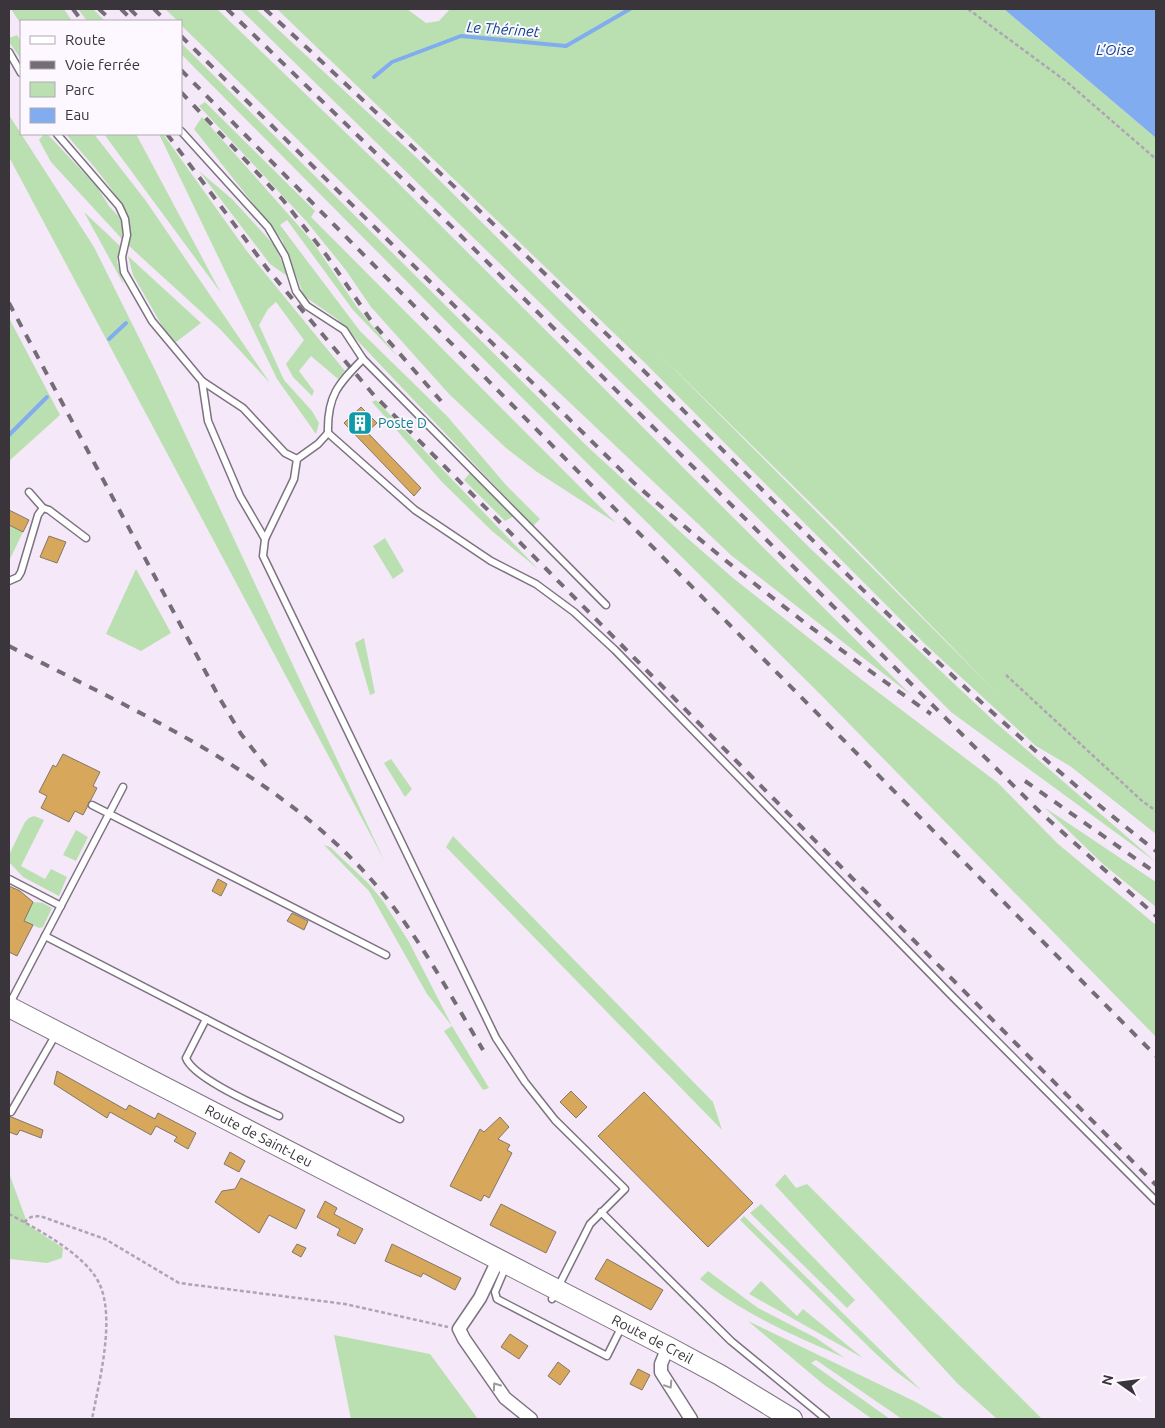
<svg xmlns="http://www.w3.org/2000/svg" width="1165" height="1428" viewBox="0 0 1165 1428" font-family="Ubuntu,sans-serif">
  <rect width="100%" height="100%" fill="#f5e8f9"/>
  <!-- green -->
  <g fill="#bae0b1" fill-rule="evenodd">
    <path d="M11,9H64L72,21H21V24Z"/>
    <path d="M78,9H93L105,21H87Z"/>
    <path d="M165,9H217L394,179L911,695L732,556L459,298L181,25V21H178Z"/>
    <path d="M240,9H256L418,159L813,551L996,723L1156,862L951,712L686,446Z"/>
    <path d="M277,9H407L426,23L439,21L450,9H1004L1156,138V834L1070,766L1036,746L927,646L644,362ZM659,354L838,530L997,693Z"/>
    <path d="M17,35L21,42V59L9,42V38Z"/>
    <path d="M181,43L589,448L686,537L733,578L862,680L998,783L1058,844L1156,925V1037L820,694L588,464L181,54Z"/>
    <path d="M205,102L315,211L311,217L616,523L537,472L506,448L449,394L371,307L345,269L307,222L199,106Z"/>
    <path d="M9,115L94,247L157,374L384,860L9,157Z"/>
    <path d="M202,117L312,241L357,307L398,357L353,310L287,220L280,225L360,331L447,416L506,485L540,519L533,526L337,319L304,296L282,240L194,129Z"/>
    <path d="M44,134H47L54,141L97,187L109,206L119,217L122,224V239L51,162L39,140Z"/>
    <path d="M66,134H94L146,201L270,383L220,329L129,246C134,203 91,165 66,134Z"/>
    <path d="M104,134H136L221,293Z"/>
    <path d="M159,134H163L246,250L345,371L338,379L311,356L299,371L314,391L312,396L293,377L286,364L304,340L276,302L268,309L259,325L284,380L312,411L319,423L316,434L277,379Z"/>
    <path d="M199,171L232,199L274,245L290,278L270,264Z"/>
    <path d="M84,212L120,246L117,262L124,285Z"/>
    <path d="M128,256L201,323L176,342L169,338L133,275Z"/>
    <path d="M9,318L60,415L9,461Z"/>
    <path d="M376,400L538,569L492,531L442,482L372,402Z"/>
    <path d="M470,473L514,516L505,521L464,480Z"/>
    <path d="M9,525L23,532L9,561Z"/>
    <path d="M385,538L404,571L393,579L373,546Z"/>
    <path d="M136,569L171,633L141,651L106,634Z"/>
    <path d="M364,638L375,693L370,695L355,643Z"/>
    <path d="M391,759L412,789L405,797L384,763Z"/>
    <path d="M1044,807L1156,882V907L1104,865Z"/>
    <path d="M34,816L44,820L21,866L45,879L51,869L67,877L59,896L23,877L9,862V855L25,822L29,818Z"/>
    <path d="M76,830L88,837L76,861L63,855Z"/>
    <path d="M453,836L713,1102L722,1130L446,847Z"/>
    <path d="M324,845L330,847L368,883L383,901L409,942L452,1026L489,1088L483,1090L444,1031L452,1026L427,994L369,891Z"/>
    <path d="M33,902L43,903L52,908L43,927L39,928L24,921Z"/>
    <path d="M9,1173L28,1225L63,1248L62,1258L47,1263L9,1259Z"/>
    <path d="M785,1174L796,1188L807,1184L1042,1419H997L957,1383L775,1185Z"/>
    <path d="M761,1204L855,1300L847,1308L750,1213Z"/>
    <path d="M744,1216L921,1390L895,1371L875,1353L740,1220Z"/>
    <path d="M708,1271L758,1308L816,1338L845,1358C795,1336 743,1314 700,1279Z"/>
    <path d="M761,1281L797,1316L803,1309L863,1358L749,1294Z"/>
    <path d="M748,1321L916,1402L945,1419H902L816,1360L811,1363L890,1419H872L823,1384Z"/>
    <path d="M334,1335L430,1354L478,1419H351Z"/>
  </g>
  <!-- water -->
  <path fill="#81adf0" d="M1004,9H1156V138Z"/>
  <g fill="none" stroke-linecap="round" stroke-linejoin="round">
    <!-- stream -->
    <g stroke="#81adf0" stroke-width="4">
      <path d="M374,77L392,62L461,36L566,46L630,9"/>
      <path d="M109,339L126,323"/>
      <path d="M9,435L47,397"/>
    </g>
  </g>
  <!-- building -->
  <g fill="#d7a75c" stroke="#827768">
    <path d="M361,407L377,423L367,432L421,488L414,496L344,423Z"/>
    <path d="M9,510L29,520L23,532L9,525Z"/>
    <path d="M49,536L66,542L57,563L40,557Z"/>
    <path d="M63,754L100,772L93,786L97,788L83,815L75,811L69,822L41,808L47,796L39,792L53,765L56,767Z"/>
    <path d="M218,879L227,884L221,896L212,891Z"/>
    <path d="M9,886L20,891L33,902L24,921L33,925L17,956L9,952Z"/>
    <path d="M292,913L308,921L304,930L287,921Z"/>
    <path d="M57,1071L126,1110L129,1105L155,1119L158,1113L196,1133L188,1149L174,1141L177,1137L156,1126L151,1135L110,1112L107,1118L54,1084Z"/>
    <path d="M571,1091L587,1107L576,1118L560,1102Z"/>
    <path d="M644,1092L753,1203L708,1247L598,1136Z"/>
    <path d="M9,1116L43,1130L41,1138L20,1130L17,1135L9,1132Z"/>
    <path d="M500,1117L509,1127L498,1139L510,1145L507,1150L512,1153L489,1198L484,1195L481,1201L450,1186L480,1129L484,1132Z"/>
    <path d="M230,1152L245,1161L239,1172L224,1164Z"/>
    <path d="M241,1178L305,1210L296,1229L269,1215L259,1233L215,1202L222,1191L235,1189Z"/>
    <path d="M325,1201L337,1208L334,1214L363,1229L355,1244L337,1235L340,1229L317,1217Z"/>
    <path d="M501,1204L556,1232L546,1253L490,1225Z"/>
    <path d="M297,1244L306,1248L301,1257L292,1252Z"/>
    <path d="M392,1244L461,1278L455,1290L423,1273L421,1277L385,1261Z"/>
    <path d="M607,1259L663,1290L651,1310L595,1279Z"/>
    <path d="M510,1334L528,1346L519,1359L501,1347Z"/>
    <path d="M558,1362L570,1371L560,1385L548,1376Z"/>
    <path d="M638,1369L650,1375L642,1390L630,1384Z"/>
  </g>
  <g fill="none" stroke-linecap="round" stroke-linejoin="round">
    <defs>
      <g id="service">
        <path d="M9,52L21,73"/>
        <path d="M181,131L268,227L285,256L296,291L307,306L344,330L363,359"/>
        <path d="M57,134L119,206L125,219L127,235L122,257L124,272L152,321L202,381L208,421L240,496L265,539"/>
        <path d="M202,381L243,408L285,453L297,459"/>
        <path d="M328,433L415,510L491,561L536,584L574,612L615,650L952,996L1156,1201"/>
        <path d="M29,492L43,508"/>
        <path d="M9,581L18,577L21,572L38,515L43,508L49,510L86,538"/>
        <path d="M92,805L386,955"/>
        <path d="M9,879L61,906"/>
        <path d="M45,936L400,1119"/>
        <path d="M9,1005L123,787"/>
        <path d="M206,1019L186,1058C193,1078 258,1106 279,1116"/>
        <path d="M11,1112L52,1041"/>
        <path d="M601,1212L731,1341L826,1419"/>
        <path d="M506,1266L495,1292L497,1299L607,1356L622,1326"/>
        <path d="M552,1299L590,1224L625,1189L555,1120L525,1082L496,1038L263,556L265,539L294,479L297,459L318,444L328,433C327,396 338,384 363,359L606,605"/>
      </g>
      <g id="minor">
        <path d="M498,1260L480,1298L459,1329L464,1339L505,1398L531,1419"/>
        <path d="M668,1347L661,1364V1372L691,1419"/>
      </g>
      <g id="primary">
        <path id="s1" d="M9,1007L668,1347L720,1375L792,1419"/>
      </g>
    </defs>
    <!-- service casing -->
    <use href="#service" stroke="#7d7281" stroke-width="9"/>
    <!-- minor casing -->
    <use href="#minor" stroke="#7d7281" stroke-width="15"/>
    <!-- primary casing -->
    <use href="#primary" stroke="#7d7281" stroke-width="22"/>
    <!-- path -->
    <g stroke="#afa5b2" stroke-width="2.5" stroke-dasharray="4 2.5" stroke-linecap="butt">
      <path d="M968,9L1067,82L1156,159"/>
      <path d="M1006,675L1141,800L1156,811"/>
      <path d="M9,1214C36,1228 86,1255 99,1283C116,1318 99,1382 92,1419"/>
      <path d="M24,1222L31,1217L40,1216L105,1239L179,1283L345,1304L448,1327"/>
    </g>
    <!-- service -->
    <use href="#service" stroke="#fff" stroke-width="6"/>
    <!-- minor -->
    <use href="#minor" stroke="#fff" stroke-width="12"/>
    <!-- primary -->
    <use href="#primary" stroke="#fff" stroke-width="20"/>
    <!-- rail -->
    <g stroke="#746d76" stroke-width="4" stroke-dasharray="9 9" stroke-linecap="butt">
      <path d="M73,9L82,21"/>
      <path d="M99,9L112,21"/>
      <path d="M121,9L133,21"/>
      <path d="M130,9L142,21"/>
      <path d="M154,9L166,21"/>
      <path d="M227,9L446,221L1039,811L1156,916"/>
      <path d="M265,9C395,129 523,251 648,375C813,540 972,707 1156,851"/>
      <path d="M181,36L633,482C728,566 827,642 931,714"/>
      <path d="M181,70L1156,1056"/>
      <path d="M181,92L283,200L327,256L372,322L441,401"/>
      <path d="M167,134L269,271L372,393L1156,1185"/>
      <path d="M9,303L220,699L241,734L266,766"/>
      <path d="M9,646C134,711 273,770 369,877C413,926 449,993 483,1050"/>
      <path d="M1025,781L1156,873"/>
    </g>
  </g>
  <!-- one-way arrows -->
  <defs><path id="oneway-chevron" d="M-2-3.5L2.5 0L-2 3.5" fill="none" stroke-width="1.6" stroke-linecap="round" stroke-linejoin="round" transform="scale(1.25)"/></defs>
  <g stroke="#9c9a9d">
    <use href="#oneway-chevron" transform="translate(669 1385) rotate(57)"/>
    <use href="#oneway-chevron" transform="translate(496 1386) rotate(-125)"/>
  </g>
  <!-- icons -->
  <defs>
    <symbol id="building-square" viewBox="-11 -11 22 22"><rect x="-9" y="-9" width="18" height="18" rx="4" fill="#0f9aa8" stroke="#fdf8ff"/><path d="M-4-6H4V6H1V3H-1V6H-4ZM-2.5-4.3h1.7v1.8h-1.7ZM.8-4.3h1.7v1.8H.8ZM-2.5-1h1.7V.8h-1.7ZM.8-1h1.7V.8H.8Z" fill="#fff"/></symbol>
  </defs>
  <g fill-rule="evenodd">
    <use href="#building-square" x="346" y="409" width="28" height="28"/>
  </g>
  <g text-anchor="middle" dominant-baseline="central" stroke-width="4" stroke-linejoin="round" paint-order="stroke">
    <!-- culture labels -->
    <g font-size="14" fill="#0d838f" stroke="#fdf8ff" text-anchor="start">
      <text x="378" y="423">Poste D</text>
    </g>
    <!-- street labels -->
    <g font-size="14" fill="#3a353b" stroke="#fdf8ff">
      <text stroke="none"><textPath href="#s1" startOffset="281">Route de Saint-Leu</textPath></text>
      <text stroke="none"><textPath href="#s1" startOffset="724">Route de Creil</textPath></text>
    </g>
    <!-- water labels -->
    <g font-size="15" font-style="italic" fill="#08408d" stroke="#fdf8ff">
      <text transform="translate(503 29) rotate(4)">Le Thérinet</text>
      <text x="1115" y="49">L’Oise</text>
    </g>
  </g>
  <!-- border -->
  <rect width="1165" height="1428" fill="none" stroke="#3a353b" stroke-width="20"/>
  <!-- legend -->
  <rect x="20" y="20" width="162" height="115" fill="#fdf8ff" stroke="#afaab1"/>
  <rect x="30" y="36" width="25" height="8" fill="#ffffff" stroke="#afaab1"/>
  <text x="65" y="45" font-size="15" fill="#3a353b">Route</text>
  <rect x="30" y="61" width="25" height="8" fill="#746d76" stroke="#afaab1"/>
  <text x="65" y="70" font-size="15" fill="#3a353b">Voie ferrée</text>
  <rect x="30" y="82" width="25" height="15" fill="#bae0b1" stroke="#afaab1"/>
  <text x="65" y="95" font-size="15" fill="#3a353b">Parc</text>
  <rect x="30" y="108" width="25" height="15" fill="#81adf0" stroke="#afaab1"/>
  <text x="65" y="120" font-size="15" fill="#3a353b">Eau</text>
  <!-- north arrow -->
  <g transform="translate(1120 1383) rotate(284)" stroke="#fdf8ff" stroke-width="4" paint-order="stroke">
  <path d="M0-4L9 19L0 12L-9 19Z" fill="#3a353b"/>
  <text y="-8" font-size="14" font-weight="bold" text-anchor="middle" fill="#3a353b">N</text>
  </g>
</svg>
